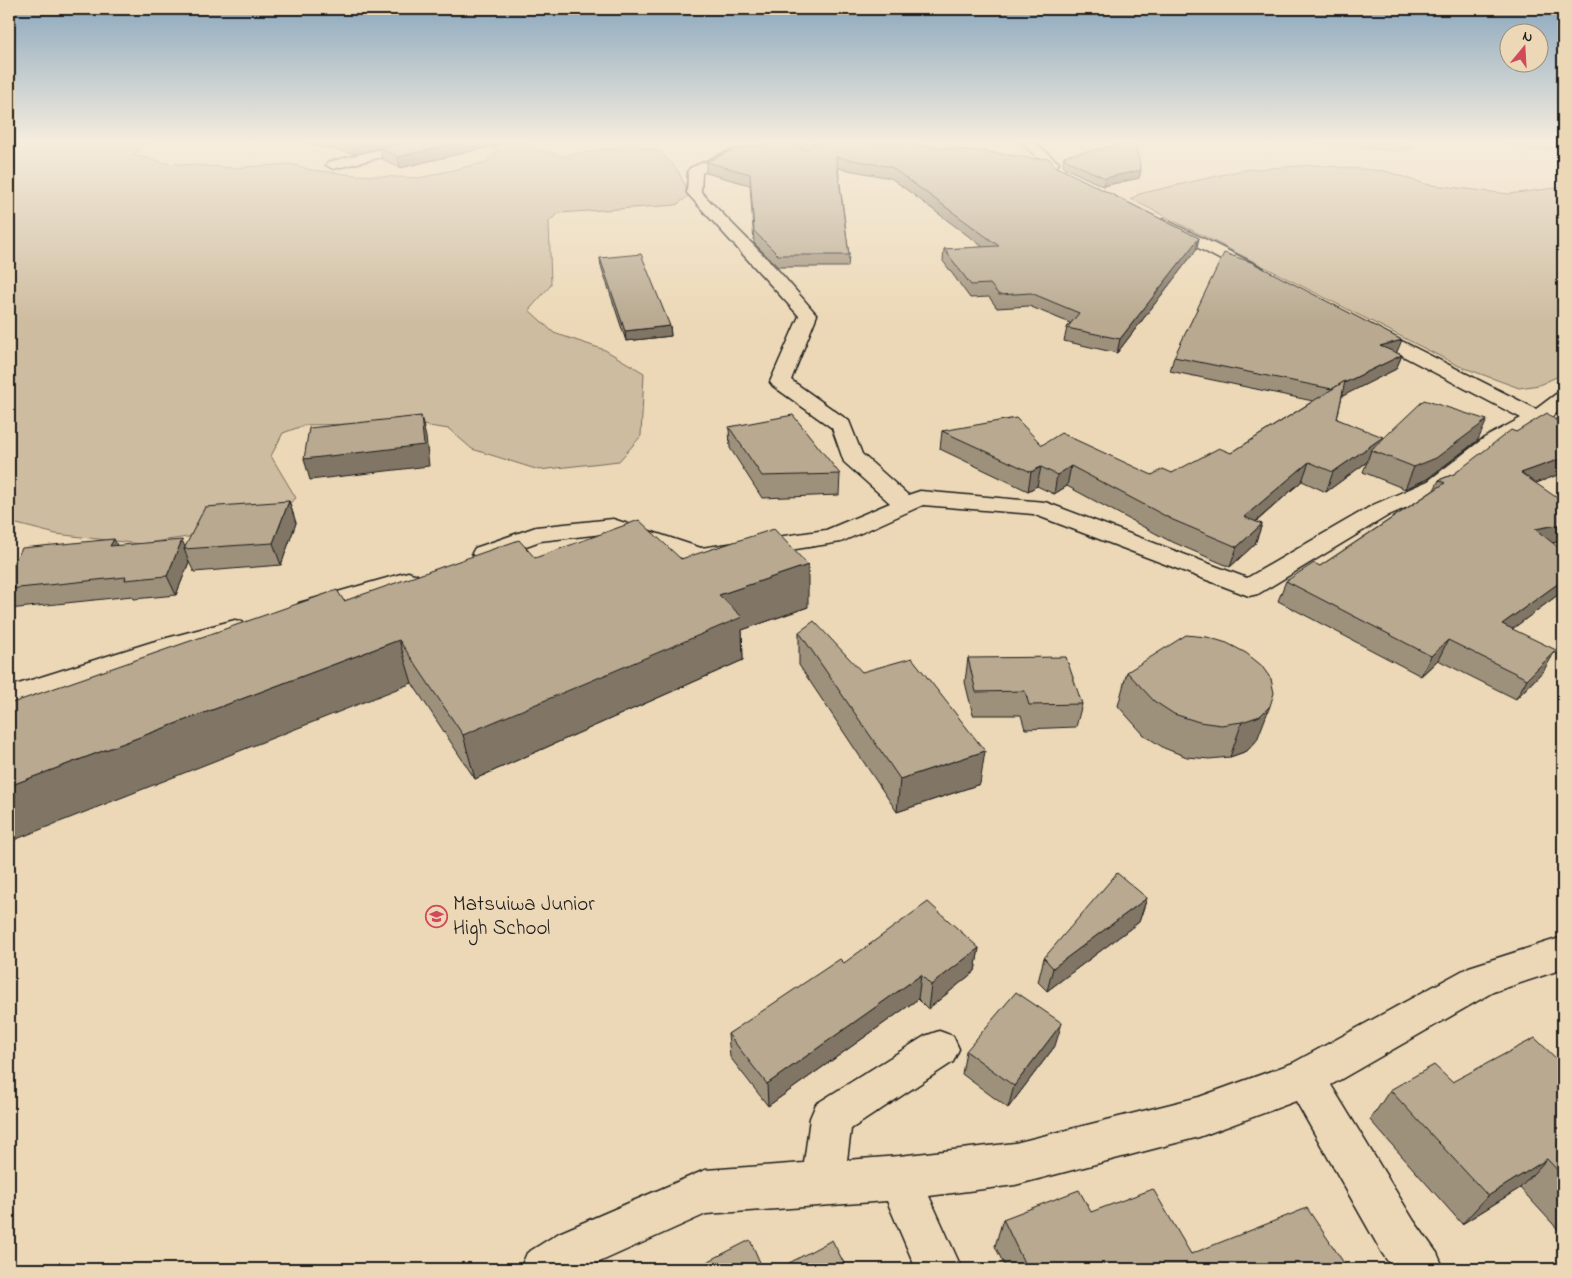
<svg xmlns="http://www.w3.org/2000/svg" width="1572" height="1278" viewBox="0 0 1572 1278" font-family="'Indie Flower',sans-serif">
  <rect width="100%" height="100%" fill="#ecd8b6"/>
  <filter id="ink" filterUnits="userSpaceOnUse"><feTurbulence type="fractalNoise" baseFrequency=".02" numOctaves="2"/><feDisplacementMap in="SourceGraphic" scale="10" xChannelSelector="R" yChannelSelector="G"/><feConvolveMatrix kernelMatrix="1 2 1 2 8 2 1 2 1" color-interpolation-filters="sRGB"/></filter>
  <g filter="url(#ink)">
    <!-- green -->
    <g fill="#cebca0" stroke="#756c5e">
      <path d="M9,143H147L133,155L166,163L232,168L291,164L311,170L355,175L419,178L487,162L497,151L487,143H523L532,148L562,156L634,145L661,152L678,171L690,195L676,205L559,213L549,221L551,285L529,310L554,333L605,350L644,373L641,436L619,461L539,470L472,449L449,429L408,423L305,425L283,433L271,456L296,498L262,526L140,544L56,534L9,522Z"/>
      <path d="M1315,143H1405L1414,147L1395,151Z"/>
      <path d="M1502,143H1563V147C1544,154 1521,148 1502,143Z"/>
      <path d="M1314,165L1385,171L1425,184L1509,194L1563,187V374L1539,385L1519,388L1459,366L1131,199L1139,194L1243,170Z"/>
    </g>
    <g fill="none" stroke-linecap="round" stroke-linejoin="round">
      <defs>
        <g id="street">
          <path d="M406,143H429L428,146L333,169L326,165L328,162Z"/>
          <path d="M777,143H806L800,147L735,158L702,173L701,192L777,269L817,315L791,380L849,421L862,454L908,495L920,491L1045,502L1247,578L1373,505L1428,481L1484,438L1521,418L1359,333L1357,329L1359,325L1366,323L1536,409L1556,394L1563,392V408L1550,418L1563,428V444L1555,443L1536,427L1500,448L1444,491L1389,515L1258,594L1249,596L1033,514L923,505L841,542L699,564L611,533L540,541L493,558L484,560L475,558L472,553L475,548L536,527L613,519L701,548L826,530L890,503L844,462L832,428L773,386L770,382L799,316L687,193L688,171L690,168L727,152Z"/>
          <path d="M1021,143H1035L1059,163L1057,166H1047Z"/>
          <path d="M1164,219L1263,268L1265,272L1263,276H1251L1159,227L1156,224L1159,221Z"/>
          <path d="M408,572L417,575L421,580L417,585L308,617L299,615L295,609L299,603Z"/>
          <path d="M235,620L245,623L249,629L245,635L171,655L9,707V687L152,642Z"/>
          <path d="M1563,937V969L1493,992L1331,1085L1414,1221L1437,1253L1444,1269H1393L1382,1253L1296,1101L1199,1137L1015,1185L929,1196L962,1269H916L887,1201L706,1214L584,1269H520L527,1253L559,1233L705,1170L804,1163L810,1118L816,1104L925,1036L939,1031L953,1036L959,1049L953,1062L851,1129L847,1160L899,1156L1015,1143L1199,1097L1293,1063L1469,967Z"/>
        </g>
      </defs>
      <!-- street casing -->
      <use href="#street" stroke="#1c1c1c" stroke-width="3"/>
      <!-- street -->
      <use href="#street" fill="#ecd8b6" fill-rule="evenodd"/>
    </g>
    <!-- wall -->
    <g fill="#9e917c" stroke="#1c1c1c">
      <path d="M306,143H398L355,154Z"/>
      <path d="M401,143H505L400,168L382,159L380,148Z"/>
      <path d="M805,150L1055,166L1199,238L1196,250L1117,353L1064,341L1067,328L1070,323L1029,306L997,308L989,297L970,298L943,261L944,249L983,247L891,178L838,168L849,255L848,267H778L754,243L750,185L706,173V162Z"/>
      <path d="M1064,156L1141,170L1139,178L1103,186L1065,168L1063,164Z"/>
      <path d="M600,258L670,326L671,336L626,341L601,266Z"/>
      <path d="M1397,353L1402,355L1396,369L1342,396L1337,419L1381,441L1478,440L1427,479L1405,489L1363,472L1367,462L1326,492L1302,481L1256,522L1262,524L1255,544L1230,567L1168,540L1067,486L1054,494L1037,486L1028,491L940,449L942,431L1042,445L1152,475L1172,473L1231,453L1313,401L1170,371L1174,357Z"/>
      <path d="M1563,404V473L1536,483L1563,541L1553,543L1563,591L1512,629L1544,670L1516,699L1438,660L1421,676L1278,601L1286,581L1320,566L1434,490L1439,480L1454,474L1516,432L1556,420Z"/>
      <path d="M729,427L840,474L839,495L762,498L730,448Z"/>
      <path d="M289,501L296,523L281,565L194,572L189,562L176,595L134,599L132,596L9,609V571L117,546L185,547Z"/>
      <path d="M535,558L808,607L742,630L743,660L475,779L412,683L344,601Z"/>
      <path d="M799,632L862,672L980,784L897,812L799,665Z"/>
      <path d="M968,658L1082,704L1076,727L1025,729L1021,715H973L965,682Z"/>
      <path d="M1127,672L1271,679L1257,740L1247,751L1230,757L1209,759L1187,757L1164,748L1144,735L1118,706Z"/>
      <path d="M1563,742V752L1559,750Z"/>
      <path d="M1147,898L1139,922L1047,991L1038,982L1044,958Z"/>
      <path d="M979,948L975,971L928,1009L918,999L768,1106L730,1057L728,1034L844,963Z"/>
      <path d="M1055,1046L1008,1108L962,1074L966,1051Z"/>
      <path d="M1563,1065V1235L1520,1188L1462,1224L1370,1120L1390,1090L1452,1082Z"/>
      <path d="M1091,1212L1191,1254L1348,1269H1006L995,1246L1003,1219Z"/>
    </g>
    <!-- shaded-wall -->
    <g fill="#817665" stroke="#1c1c1c">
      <path d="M352,143H398L355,154Z"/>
      <path d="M456,143H505L400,168L398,157Z"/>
      <path d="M1141,170L1139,178L1103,186L1105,178Z"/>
      <path d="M1199,238L1196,250L1117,353L1120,339Z"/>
      <path d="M670,326L671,336L626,341L625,331Z"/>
      <path d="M1402,340L1396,354L1380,346Z"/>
      <path d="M1402,355L1396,369L1327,404L1332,389Z"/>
      <path d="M421,416L426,437L429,466L310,480L304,459Z"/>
      <path d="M1487,420L1478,440L1427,479L1405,489L1414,467Z"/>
      <path d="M1383,437L1377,453L1371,450L1367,462L1326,492L1333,472Z"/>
      <path d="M1563,458V473L1512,492L1521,473Z"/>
      <path d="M1309,462L1302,481L1238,537L1244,517Z"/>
      <path d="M1071,466L1067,486L1054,494L1057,475Z"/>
      <path d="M1041,467L1037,486L1028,491L1031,472Z"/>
      <path d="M289,501L296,523L281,565L273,543Z"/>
      <path d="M1262,524L1255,544L1230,567L1237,547Z"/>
      <path d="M1563,524V541L1525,548L1535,529Z"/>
      <path d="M114,539L123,558L110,546Z"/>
      <path d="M182,540L186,549H184L189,562L176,595L167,576Z"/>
      <path d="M808,565V607L742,630L743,660L475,779L463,735L719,595Z"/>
      <path d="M1563,580V591L1491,645L1502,624Z"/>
      <path d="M399,640L412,683L9,842V786Z"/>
      <path d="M1448,640L1438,660L1421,676L1431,656Z"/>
      <path d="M1556,650L1544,670L1516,699L1527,679Z"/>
      <path d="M1270,706L1257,740L1247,751L1230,757L1242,722Z"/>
      <path d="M985,751L980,784L897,812L900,779Z"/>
      <path d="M1147,898L1139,922L1047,991L1053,968Z"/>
      <path d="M979,948L975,971L928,1009L931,985Z"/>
      <path d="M921,975L918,999L768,1106L767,1084Z"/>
      <path d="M1062,1023L1055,1046L1008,1108L1014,1086Z"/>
      <path d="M1547,1159L1520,1188L1462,1224L1488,1196Z"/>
    </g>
    <!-- building -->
    <g fill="#b8a990" stroke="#1c1c1c">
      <path d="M401,143H456L398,157L380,148Z"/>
      <path d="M772,143H793L805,150L811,143H900L995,153L1036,159L1049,158L1055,166L1199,238L1120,339L1067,328L1079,313L1031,293L999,295L990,284L971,285L944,249L999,246L891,167L836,157L849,255H778L754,231L750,174L706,162L735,149Z"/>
      <path d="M1129,143H1135L1141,170L1105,178L1066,160L1064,156Z"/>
      <path d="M1224,253L1251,262L1402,340L1380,346L1402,355L1344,383L1345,381L1332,389L1174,357Z"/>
      <path d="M641,254L670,326L625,331L600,258Z"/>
      <path d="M1345,381L1337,419L1383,437L1333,472L1309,462L1244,517L1262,524L1237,547L1173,520L1071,466L1057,475L1041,467L1031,472L942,431L1016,418L1042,445L1061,433L1152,475L1163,469L1172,473L1219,448L1231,453Z"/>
      <path d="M1424,400L1487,420L1436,458L1414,467L1371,450Z"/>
      <path d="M1547,413L1563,426V458L1521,473L1563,502V524L1535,529L1563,551V580L1502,624L1556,650L1527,679L1448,640L1431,656L1286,581L1314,563L1320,566L1445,483L1439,480L1454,474L1511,430L1516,432Z"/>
      <path d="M793,415L840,474L762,476L729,427Z"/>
      <path d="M421,416L424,445L304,459L309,428Z"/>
      <path d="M289,501L273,543L184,549L205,507Z"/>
      <path d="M639,520L681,559L774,529L808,565L719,595L742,617L463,735L399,640L9,786V704L337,590L344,601L519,540L535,558Z"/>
      <path d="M114,539L110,546L182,540L167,576L125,580L126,577L9,589V571L22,548Z"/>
      <path d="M814,621L862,672L912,658L985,751L900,779L799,632Z"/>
      <path d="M1186,635L1207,637L1227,643L1246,653L1261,665L1271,679L1274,693L1270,706L1260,716L1242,722L1221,725L1199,722L1174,714L1154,701L1127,672Z"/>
      <path d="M1066,657L1082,704L1029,705L1025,691L976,692L968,658Z"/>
      <path d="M1117,873L1147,898L1053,968L1044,958Z"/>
      <path d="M928,902L979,948L931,985L921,975L767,1084L728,1034L840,959L844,963Z"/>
      <path d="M1016,992L1062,1023L1014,1086L966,1051Z"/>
      <path d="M1535,1038L1563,1065V1176L1547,1159L1488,1196L1390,1090L1434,1065L1452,1082Z"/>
      <path d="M1153,1189L1191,1254L1307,1208L1348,1269H1027L1003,1219L1079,1190L1091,1212Z"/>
      <path d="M750,1240L763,1269H693Z"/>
      <path d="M832,1240L847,1269H778Z"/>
    </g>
  </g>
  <!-- sky -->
  <linearGradient id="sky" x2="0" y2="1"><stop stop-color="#8ca8be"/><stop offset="0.44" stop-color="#f6edde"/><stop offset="1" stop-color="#f6edde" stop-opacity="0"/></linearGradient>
  <rect width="1572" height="322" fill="url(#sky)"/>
  <!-- icons -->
  <defs>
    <symbol id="school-ring" viewBox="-11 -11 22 22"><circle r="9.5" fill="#ecd8b6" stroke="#d1495b" stroke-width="1.5"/><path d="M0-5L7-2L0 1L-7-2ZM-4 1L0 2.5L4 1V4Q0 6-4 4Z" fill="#d1495b"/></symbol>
  </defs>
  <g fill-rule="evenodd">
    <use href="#school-ring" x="424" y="904" width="25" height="25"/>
  </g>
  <g text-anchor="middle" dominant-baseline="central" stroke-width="4.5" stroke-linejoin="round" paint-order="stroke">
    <!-- near-poi labels -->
    <g font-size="21" fill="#1c1c1c" stroke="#ecd8b6" text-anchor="start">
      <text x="453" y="905">Matsuiwa Junior<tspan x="453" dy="24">High School</tspan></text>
    </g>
  </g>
  <!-- margin -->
  <rect width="1572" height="1278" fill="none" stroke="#ecd8b6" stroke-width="30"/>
  <rect x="15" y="15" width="1542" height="1248" fill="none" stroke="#1c1c1c" stroke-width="2" filter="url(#ink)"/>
  <!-- north arrow -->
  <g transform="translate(1524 48) rotate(18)"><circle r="24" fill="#ecd8b6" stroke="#998d78"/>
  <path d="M0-4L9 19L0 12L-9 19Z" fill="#d1495b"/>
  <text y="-8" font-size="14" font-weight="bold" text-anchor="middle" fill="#1c1c1c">N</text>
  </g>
</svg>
